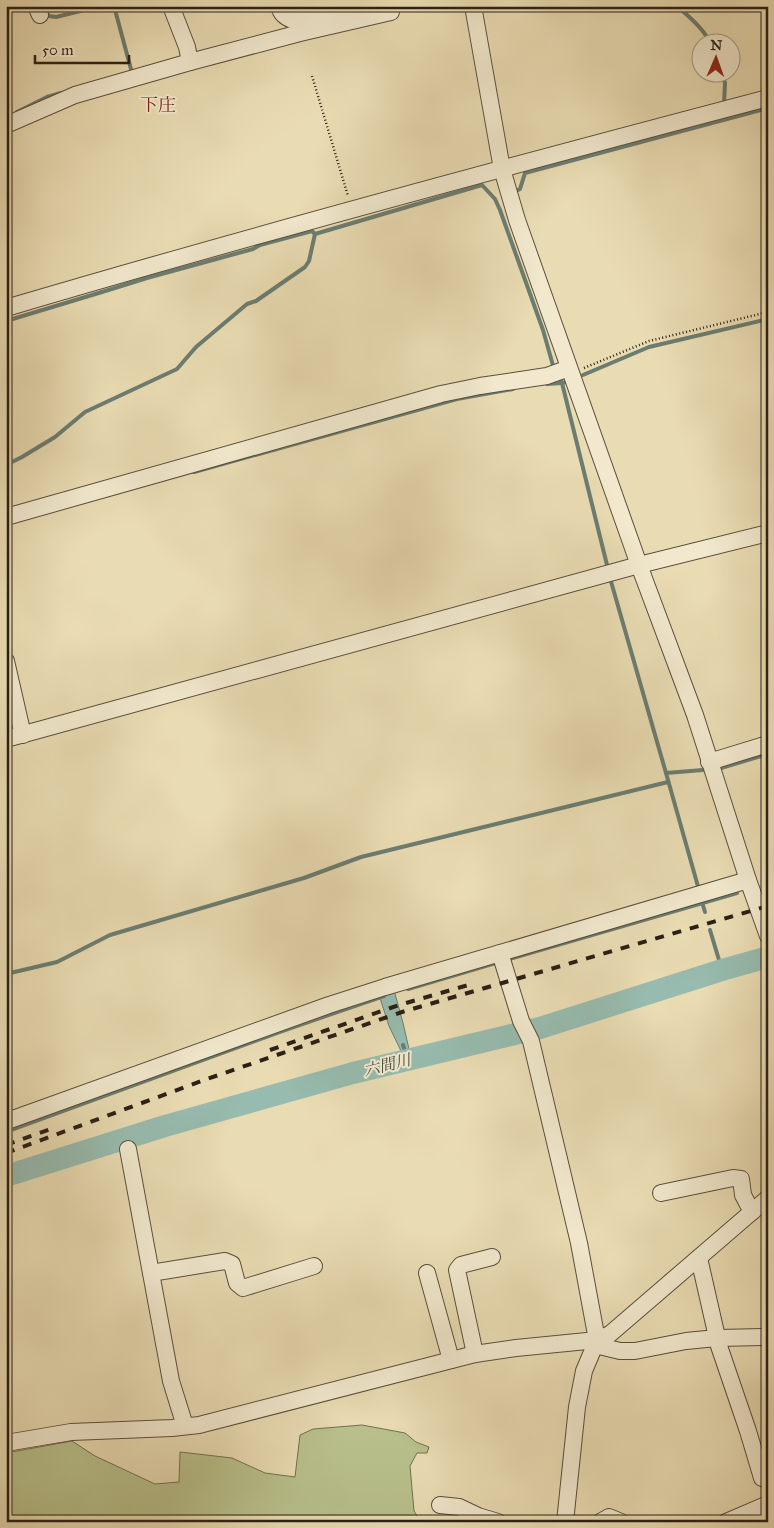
<svg xmlns="http://www.w3.org/2000/svg" width="774" height="1528" viewBox="0 0 774 1528" font-family="'IM FELL Great Primer','Noto Serif JP',serif">
  <rect width="100%" height="100%" fill="#e9dbb2"/>
  <filter id="stains"><feTurbulence type="fractalNoise" baseFrequency=".004" numOctaves="4"/><feColorMatrix values="0 0 0 0 .2 0 0 0 0 .09 0 0 0 0 .02 0 0 0 .5 -.17"/></filter>
  <radialGradient id="worn" r=".72"><stop offset=".6" stop-color="#630" stop-opacity="0"/><stop offset="1" stop-color="#630" stop-opacity=".3"/></radialGradient>
  <!-- green -->
  <path fill="#b8c08b" stroke="#717050" d="M362,1425L405,1433L416,1442L429,1447L427,1453H417L410,1466L414,1511L421,1522H6V1453L72,1441L95,1456L155,1484L179,1482L180,1452L232,1458L265,1473L295,1477L300,1435L313,1429Z"/>
  <!-- water -->
  <path fill="#97bbae" stroke="#6b7d71" d="M394,990L403,1023L409,1049L401,1051L389,1026L379,995Z"/>
  <g fill="none" stroke-linecap="round" stroke-linejoin="round">
    <!-- stream -->
    <g stroke="#6b7d71" stroke-width="4">
      <path d="M114,6L132,73"/>
      <path d="M677,6C689,17 703,28 710,42"/>
      <path d="M45,10L49,16L56,17L101,6"/>
      <path d="M722,72L725,83L724,105"/>
      <path d="M17,112L47,97L61,93"/>
      <path d="M516,191L520,189L525,173L768,108"/>
      <path d="M6,321L102,292L147,278L253,249L260,245L312,231L315,234L482,185L495,199L500,210L543,330L554,369"/>
      <path d="M583,375L649,347L768,319"/>
      <path d="M559,377L562,383L608,569"/>
      <path d="M547,384L562,383L566,382"/>
      <path d="M6,465L22,457L55,437L85,412L177,369L196,347L247,304L256,301L305,267L309,261L315,234"/>
      <path d="M194,472L457,399L513,389"/>
      <path d="M610,578L666,773"/>
      <path d="M721,768L768,754"/>
      <path d="M764,885L768,884"/>
      <path d="M699,890L666,773L703,770"/>
      <path d="M702,902L705,912"/>
      <path d="M710,930L722,970"/>
      <path d="M506,960L737,893"/>
      <path d="M6,974L57,962L110,935L304,878L361,857L668,782"/>
      <path d="M408,989L499,962"/>
      <path d="M403,1045L408,1060"/>
      <path d="M8,1131L285,1030L384,996"/>
    </g>
    <!-- river -->
    <path stroke="#97bbae" stroke-width="22" d="M6,1176L165,1126L353,1073L540,1028L722,970L768,957"/>
    <defs>
      <g id="minor">
        <path d="M36,6L40,15"/>
        <path d="M171,6L187,47L190,62"/>
        <path d="M279,6C281,14 285,17 292,20L359,6"/>
        <path d="M473,6L502,169L517,220L639,565L695,715L748,880L768,936"/>
        <path d="M6,125L75,95L190,62L300,33L391,12L389,6"/>
        <path d="M6,308C259,233 513,165 768,98"/>
        <path d="M6,517L441,394L480,386L547,376L569,368"/>
        <path d="M6,661L23,735"/>
        <path d="M6,739L639,565L768,533"/>
        <path d="M709,762L768,744"/>
        <path d="M500,953L521,1021L531,1041L579,1243L597,1340L584,1371L577,1407L565,1522"/>
        <path d="M6,1120H10L329,1005L385,987L748,880"/>
        <path d="M128,1149L171,1381L185,1426"/>
        <path d="M661,1193L733,1178L741,1179L743,1195L752,1212"/>
        <path d="M699,1258L719,1346L748,1431L762,1478L768,1480"/>
        <path d="M151,1273L225,1261L232,1264L237,1283L243,1288L314,1266"/>
        <path d="M427,1273L451,1360"/>
        <path d="M595,1345L620,1351H635L686,1341L717,1338L768,1337"/>
        <path d="M475,1354L457,1270L461,1265L492,1257"/>
        <path d="M6,1443L71,1432L172,1428L199,1425L475,1354L516,1348L597,1340L610,1334L768,1198"/>
        <path d="M440,1505L459,1507L478,1516L498,1522"/>
        <path d="M600,1522L609,1517L621,1522"/>
        <path d="M726,1522L768,1504"/>
      </g>
    </defs>
    <!-- minor casing -->
    <use href="#minor" stroke="#5a4f3d" stroke-width="18"/>
    <!-- path -->
    <g stroke="#2a2016" stroke-width="2.5" stroke-dasharray="1 2.5" stroke-linecap="butt">
      <path d="M312,76L348,196"/>
      <path d="M584,368L649,341L768,312"/>
    </g>
    <!-- minor -->
    <use href="#minor" stroke="#f1e8cd" stroke-width="16"/>
    <!-- rail -->
    <g stroke="#2a2016" stroke-width="4" stroke-dasharray="9 9" stroke-linecap="butt">
      <path d="M270,1050L399,1005L472,984"/>
      <path d="M6,1145L56,1127"/>
      <path d="M6,1153L207,1079L402,1012L768,906"/>
    </g>
  </g>
  <g text-anchor="middle" dominant-baseline="central" stroke-width="4" stroke-linejoin="round" paint-order="stroke">
    <!-- water labels -->
    <g font-size="16" font-style="italic" fill="#4b4e44" stroke="#f1e8cd">
      <text transform="translate(387 1065) rotate(-14)">六間川</text>
    </g>
    <!-- quarter labels -->
    <g font-size="18" fill="#7a1f14" stroke="#f1e8cd">
      <text x="158" y="105">下庄</text>
    </g>
  </g>
  <!-- margin -->
  <rect width="774" height="1528" fill="none" stroke="#e9dbb2" stroke-width="25"/>
  <rect x="8" y="8" width="759" height="1513" fill="none" stroke="#2a2016" stroke-width="2.5"/>
  <rect x="12" y="12" width="749" height="1503" fill="none" stroke="#2a2016"/>
  <!-- north arrow -->
  <g transform="translate(716 58) rotate(2)"><circle r="24" fill="#f1e8cd" stroke="#a19884"/>
  <path d="M0-4L9 19L0 12L-9 19Z" fill="#8f2418"/>
  <text y="-8" font-size="14" font-weight="bold" text-anchor="middle" fill="#2a2016">N</text>
  </g>
  <!-- scale -->
  <path d="M35 55v8h94v-8" fill="none" stroke="#2a2016" stroke-width="2.5"/>
  <text x="42" y="55" font-size="15" fill="#2a2016" stroke="#f1e8cd" stroke-width="4" paint-order="stroke">50 m</text>
  <rect width="100%" height="100%" filter="url(#stains)"/>
  <rect width="100%" height="100%" fill="url(#worn)"/>
</svg>
